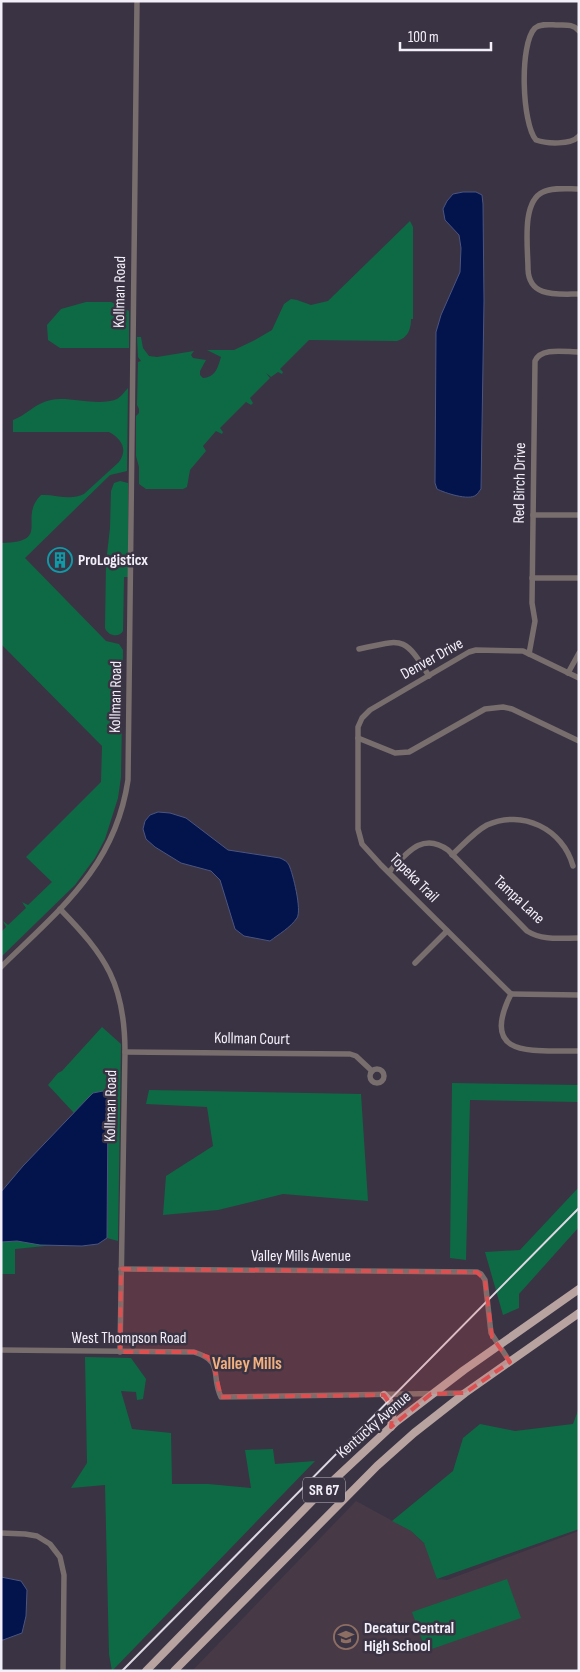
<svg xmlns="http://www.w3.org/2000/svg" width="580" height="1672" viewBox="0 0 580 1672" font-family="'Sofia Sans Condensed',sans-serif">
  <rect width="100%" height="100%" fill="#3a3343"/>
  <!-- education -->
  <path fill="#483946" d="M356,1501L411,1531L431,1550L437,1579L447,1580L579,1531V1671H192Z"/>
  <!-- green -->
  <g fill="#0e6a44">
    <path d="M410,221L413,227V319H411C411,329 408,338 397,341L309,340L280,369L283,372L282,374L278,372L271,377L266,373L270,378L250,398L253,403L251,405L246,402L220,428L223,432L222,434L216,431L203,446L206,451L190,470L187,487L183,489H146L139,484V467L136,456V416L139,413V409L137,405L138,362L141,361L138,357L137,337H141L143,348L149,356L157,357L194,351L191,355L193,358L206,360L200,371V375L203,378C216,377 218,367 221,357L207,350H234L255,340L272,330L284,304L291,299L297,300L311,305L328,301Z"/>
    <path d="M86,302H111L129,311V348H60L48,340L47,325L61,309Z"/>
    <path d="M128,388L127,471L110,475L25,558L106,641L119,644L123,650L121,777L118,798L105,839L95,858L75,885L1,957V932L6,927L3,921L8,925L26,908L22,902L28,905L52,882L26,857L101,782L102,746L1,644V543C53,542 17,519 41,495C55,494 70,501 84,494L119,462C128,450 122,439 109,432H13V420C27,415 35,403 51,400C69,396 98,407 117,399C121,397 125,391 128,388Z"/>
    <path d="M120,481L128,483V577H124L123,631C119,638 108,636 105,628L106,563L110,528L111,491L114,483Z"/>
    <path d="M102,1027L121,1044L118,1241L107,1238L108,1099L88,1098L74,1113L48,1085L58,1073L62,1071Z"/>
    <path d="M452,1083L579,1085V1102L470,1100L466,1260L450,1258Z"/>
    <path d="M149,1090L361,1094L368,1201L283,1194L218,1210L163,1215L166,1176L213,1146L207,1107L146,1104Z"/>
    <path d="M579,1187V1227L519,1294V1308L503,1315L485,1252L520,1250Z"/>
    <path d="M17,1241L55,1245L15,1249V1274H1V1242Z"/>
    <path d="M85,1357L131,1358L146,1379L143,1399L137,1400L136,1392L121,1391L132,1429L171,1433L172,1484H208L251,1488L245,1450L273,1449L275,1464L315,1461L112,1671L109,1654L105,1485L71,1488L87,1463Z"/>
    <path d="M579,1408V1529L437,1579L424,1543L411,1531L392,1521L453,1471L463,1438L480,1424L515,1431L573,1424Z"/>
    <path d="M507,1579L521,1618L426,1651L412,1612Z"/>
  </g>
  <!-- water -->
  <g fill="#03134c" stroke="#4b5580">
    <path d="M463,192H476L482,195L483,204L484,301L481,489C479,491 478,494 476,495C469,501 445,493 437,489L435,483L436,332L441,315L460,272L461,248L459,235L445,220L443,209L447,201L453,194Z"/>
    <path d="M158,812L170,813L186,818L228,850L280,858C284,860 287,861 289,865C293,874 302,910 297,918C290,928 279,934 270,941L244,936L235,929L220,880L211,871L181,863L155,847L146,839L143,829L145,821L150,815Z"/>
    <path d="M103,1091L108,1099L107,1238L98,1244L82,1246L40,1245L17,1241L1,1242V1192L23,1166L88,1098L93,1093Z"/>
    <path d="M1,1577L21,1581L27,1590L26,1616L22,1633L3,1640H1Z"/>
  </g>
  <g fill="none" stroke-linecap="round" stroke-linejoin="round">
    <!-- minor -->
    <g stroke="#786e6d" stroke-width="5.5">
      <path d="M579,31C573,24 567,25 558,25C551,25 541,23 535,28C519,44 522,124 536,140C547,144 571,145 579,136"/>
      <path d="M579,189C568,189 553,187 543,192C521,202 528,248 528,269C529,298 557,294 579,294"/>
      <path d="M533,515H579"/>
      <path d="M532,578H579"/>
      <path d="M359,649C404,639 404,636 429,676"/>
      <path d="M529,654L535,621L532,603L535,361C541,347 565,352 579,352"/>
      <path d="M568,673L579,653"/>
      <path d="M358,738L395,753L409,752L485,709L503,707L512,709L579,741"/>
      <path d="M452,855C463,845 474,832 487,825C522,809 563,829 573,866"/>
      <path d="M389,872C406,854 422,831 448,850L527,931C543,941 561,938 579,938"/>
      <path d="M60,909C106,956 125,984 125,1052L120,1352"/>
      <path d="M415,963L447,931"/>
      <path d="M1,967C60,909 115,867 128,780L137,1"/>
      <path d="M511,994L381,865L362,844L358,829V727L362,718L370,710L469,652L476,650L523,651L579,678"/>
      <path d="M511,994C478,1060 535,1050 579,1051"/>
      <path d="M511,994L579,995"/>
      <path d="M125,1052L350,1054L356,1056L372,1071"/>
      <circle cx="377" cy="1076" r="7"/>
      <path d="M121,1269L477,1272L481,1274L485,1280L491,1333L510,1362"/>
      <path d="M1,1350L194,1352C225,1362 210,1374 221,1397L465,1393"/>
      <path d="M1,1533L25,1534L37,1536L50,1544L60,1557L64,1575L63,1671"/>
    </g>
    <!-- major -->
    <g stroke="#b8a3a1" stroke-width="8">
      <path d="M384,1395C395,1405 393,1413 391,1427"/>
      <path d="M146,1671L322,1491L396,1422L464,1370L579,1289"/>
      <path d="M174,1671L377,1466L414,1433L465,1393L579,1313"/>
    </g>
    <!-- rail -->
    <path stroke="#ddd8e3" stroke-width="2" d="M122,1671L579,1208"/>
  </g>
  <!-- marked area -->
  <path fill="#dc5052" fill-opacity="0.2" stroke="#dc5052" stroke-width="4" stroke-dasharray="10 6" stroke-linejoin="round" d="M121,1269L477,1272L485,1280L492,1337L510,1362L465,1393L431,1394L391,1427L393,1408L384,1395L221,1397L214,1367L208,1357L194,1352H120Z"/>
  <!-- icons -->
  <defs>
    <symbol id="building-ring" viewBox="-11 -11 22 22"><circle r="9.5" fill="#3a3343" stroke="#0f9aa8" stroke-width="1.5"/><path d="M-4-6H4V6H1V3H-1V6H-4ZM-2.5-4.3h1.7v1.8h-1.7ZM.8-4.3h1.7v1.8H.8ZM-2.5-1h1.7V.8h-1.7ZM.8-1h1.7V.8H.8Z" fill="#0f9aa8"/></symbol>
    <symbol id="school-ring" viewBox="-11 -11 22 22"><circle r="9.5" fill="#3a3343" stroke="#8d6e63" stroke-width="1.5"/><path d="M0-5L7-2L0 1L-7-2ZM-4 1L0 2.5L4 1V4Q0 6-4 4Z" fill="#8d6e63"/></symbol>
  </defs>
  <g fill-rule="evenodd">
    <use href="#building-ring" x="46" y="546" width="28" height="28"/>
    <use href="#school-ring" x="332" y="1623" width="28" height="28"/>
  </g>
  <g text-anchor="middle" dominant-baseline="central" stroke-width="5" stroke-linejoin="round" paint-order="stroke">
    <!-- shield labels -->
    <rect fill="#3a3343" stroke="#bcb7c2" stroke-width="1" x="303" y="1477.5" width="42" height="25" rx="4"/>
    <g font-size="15" font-weight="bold" fill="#f3eff9">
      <text x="324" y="1490">SR 67</text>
    </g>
    <!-- street labels -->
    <g font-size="16" fill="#f3eff9" stroke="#3a3343">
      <text transform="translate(120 292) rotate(-89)">Kollman Road</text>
      <text transform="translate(520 483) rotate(-89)">Red Birch Drive</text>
      <text transform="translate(432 659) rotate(-29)">Denver Drive</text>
      <text transform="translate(116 697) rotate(-89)">Kollman Road</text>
      <text transform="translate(414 878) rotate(45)">Topeka Trail</text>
      <text transform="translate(519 900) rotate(43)">Tampa Lane</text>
      <text transform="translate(252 1039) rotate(1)">Kollman Court</text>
      <text transform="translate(111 1106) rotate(-89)">Kollman Road</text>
      <text x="301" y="1256">Valley Mills Avenue</text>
      <text x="129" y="1338">West Thompson Road</text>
      <text transform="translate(374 1425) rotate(-41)">Kentucky Avenue</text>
    </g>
    <!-- poi labels -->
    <g font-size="16" font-weight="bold" fill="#f3eff9" stroke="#3a3343" text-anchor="start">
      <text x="78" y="560">ProLogisticx</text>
      <text x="364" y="1628">Decatur Central<tspan x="364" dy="18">High School</tspan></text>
    </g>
    <!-- neighbourhood labels -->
    <g font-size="18" font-weight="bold" fill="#f1b07e" stroke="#3a3343">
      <text x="247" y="1363">Valley Mills</text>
    </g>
  </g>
  <!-- border -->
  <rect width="580" height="1672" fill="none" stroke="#f3eff9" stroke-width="5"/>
  <!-- scale -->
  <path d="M400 42v8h91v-8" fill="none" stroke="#f3eff9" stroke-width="2.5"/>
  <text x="408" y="42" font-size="15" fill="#f3eff9" stroke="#3a3343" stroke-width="4" paint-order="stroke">100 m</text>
</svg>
